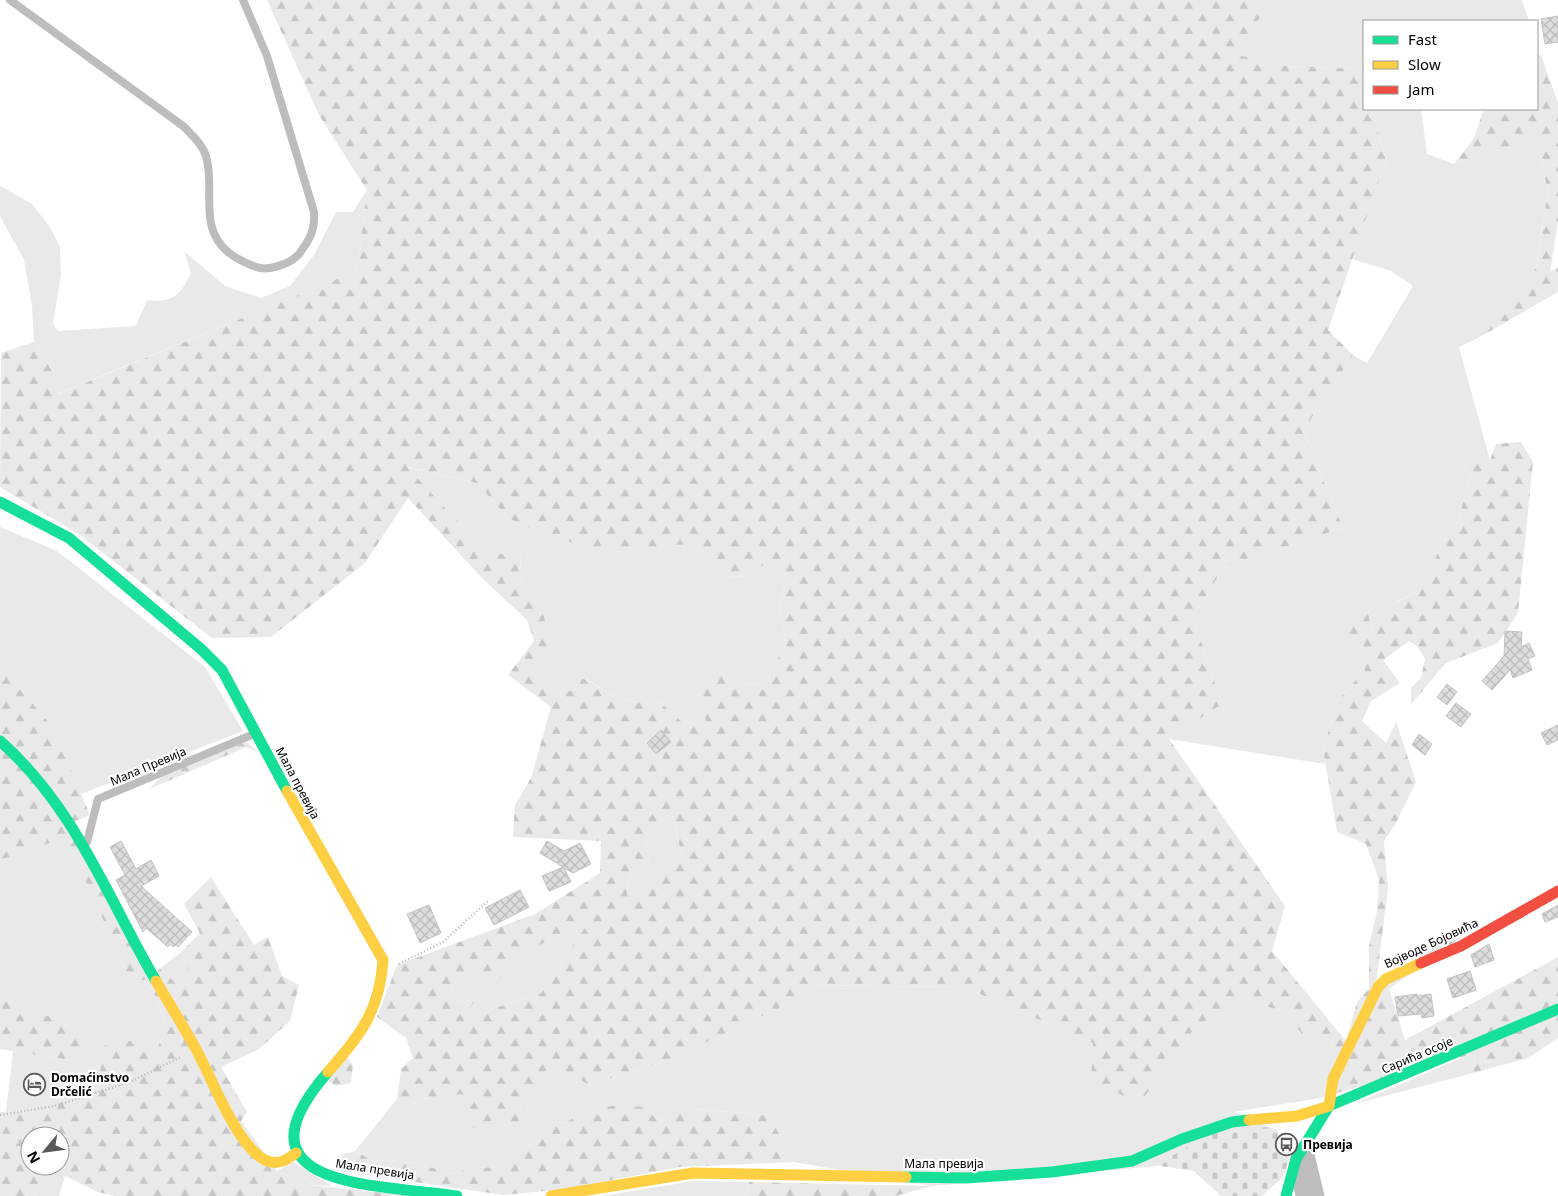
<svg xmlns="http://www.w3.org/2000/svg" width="1558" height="1196" viewBox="0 0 1558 1196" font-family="'Noto Sans',sans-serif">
  <defs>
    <pattern id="forest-firs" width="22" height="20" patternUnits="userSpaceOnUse" patternTransform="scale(1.25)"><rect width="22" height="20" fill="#e9e9e9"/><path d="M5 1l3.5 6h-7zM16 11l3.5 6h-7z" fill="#c6c6c6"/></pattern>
    <pattern id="cemetery-stones" width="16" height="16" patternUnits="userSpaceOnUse" patternTransform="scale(1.25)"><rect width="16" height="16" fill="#e9e9e9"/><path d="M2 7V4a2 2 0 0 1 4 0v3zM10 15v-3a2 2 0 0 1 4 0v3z" fill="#c6c6c6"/></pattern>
    <pattern id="building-cross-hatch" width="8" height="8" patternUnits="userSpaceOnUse" patternTransform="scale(1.25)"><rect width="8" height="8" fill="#dcdcdc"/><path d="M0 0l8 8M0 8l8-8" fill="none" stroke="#bbb"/></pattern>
  </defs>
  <rect width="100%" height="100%" fill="#fff"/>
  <!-- grass -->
  <g fill="#e9e9e9">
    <path d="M1270,0H1522L1529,21H1364V81L1361,69L1286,66L1232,54L1270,4Z"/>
    <path d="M1372,109H1421L1427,154L1454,164L1536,138L1548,191L1537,263L1530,286L1485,317L1478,338L1459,347L1490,460L1472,458L1465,471L1471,474L1457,524L1447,534L1420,590L1396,602L1394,596L1371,631L1368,609L1365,670L1338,700L1323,749L1325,764L1169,739L1222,704L1193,616L1224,567L1343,528L1303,431L1353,355L1367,363L1413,286L1391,271L1352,259L1386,160Z"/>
    <path d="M0,186L32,204L50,227L60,247L61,275L53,324L58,331L136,326L147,300C173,303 180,296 191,273L184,251L225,286L261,298L290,286L314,255L336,212H353L367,190L357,271L57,394L54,372L34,342L32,306L24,260L0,216Z"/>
    <path d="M406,467L477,483L508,518L615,552L695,542L728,577L746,576L764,565L785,572L780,612L786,643L765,683L740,685L717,671L706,726L681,721L662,704L621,700L582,677L579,688L563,693L530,667L542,605L522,585L520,554H488Z"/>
    <path d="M0,527L57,551L205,667L243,731L81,794L54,728L0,667Z"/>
    <path d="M671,812L683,859L627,896L630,873L650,861L644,837Z"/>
    <path d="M66,836L131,982L148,979L167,1026L154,1057L122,1036L99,1087L48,1101L44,1111L6,1112L13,1051L82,1062L91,1046L59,1020L0,998V860Z"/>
    <path d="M589,922L541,993L486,1011L471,1027L465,1016L476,999L459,1002L451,988L472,975L493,990L515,956Z"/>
    <path d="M181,952L193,980L179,987L161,968Z"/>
    <path d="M803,985L964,987L1093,1043L1140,1103L1197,1025L1245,1001L1284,1011L1306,1039H1327L1340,1055L1320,1098L1234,1112L1277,1130L1228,1136L1191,1163L932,1186L794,1162L769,1115L694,1109L658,1120L643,1107L579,1114L567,1122L553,1123L533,1145L521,1147L505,1168L472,1167L454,1174L415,1163L371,1160L355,1151L397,1099L403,1108L427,1098L462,1093L494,1119L525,1118V1104L551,1062L589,1085L669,1060L790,1003Z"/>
    <path d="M1476,1052L1473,1073L1354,1104Z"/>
    <path d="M293,1162L332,1186L309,1185L277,1171Z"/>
    <path d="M65,1176L59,1196H32L50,1182Z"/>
    <path d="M694,1181L749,1182L745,1196H602Z"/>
  </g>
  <!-- forest -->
  <g fill="url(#forest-firs)" fill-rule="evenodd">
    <path d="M267,0H1270V4L1233,54L1286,66L1361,69L1364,81V109H1372L1386,160L1328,330L1353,355L1303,431L1343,528L1224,567L1193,616L1222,704L1169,739L1285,906L1272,951L1346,1041L1357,1002L1369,989V946L1377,911L1379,880L1366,844L1337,832L1323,749L1338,700L1365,670L1346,630L1368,608L1371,631L1394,596L1397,602L1420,590L1447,534L1457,524L1471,474L1465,472L1472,457L1490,460L1496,444L1521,442L1533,462L1518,613L1498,643L1446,663L1411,704V688L1421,678L1425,659L1417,646L1409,641L1383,660L1400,683L1371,701L1362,721L1386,743L1396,722L1416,782L1395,825L1384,841L1388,888L1376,984L1439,944L1479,925L1389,989L1405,1040L1558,957V1038L1528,1058L1473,1073L1476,1053L1320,1098L1340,1055L1327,1039H1306L1284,1011L1245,1001L1197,1025L1140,1103L1091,1081L1093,1043L964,987L803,985L790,1003L669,1060L589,1085L551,1063L525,1104V1118L509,1131L494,1120L473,1128L465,1113L474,1103L462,1094L427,1098L403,1108L397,1099L401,1069L413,1058L406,1038L377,1017L397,965L535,914L600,873L601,841L513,837L515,805L531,778L551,707L508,675L534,641L527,620L482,578L408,498L365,563L271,637L212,638L80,535L0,487L1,353L34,342L54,372L58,394L357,271L367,190L319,115ZM407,467L477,483L508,518L552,538L615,552L695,543L728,577L746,576L764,565L785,572L780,612L786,643L765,683L740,685L717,671L702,686L706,726L681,721L662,704L621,700L581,677L579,688L563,693L530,667L549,646L542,605L522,585L520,554H488ZM671,812L683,859L627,896L630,873L650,862L644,837ZM588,923L541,993L486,1011L471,1026L465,1016L476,999L459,1002L451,988L472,975L493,990L515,956Z"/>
    <path d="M1541,55L1558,103V222L1550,272L1558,267V292L1478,338L1485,317L1530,285L1537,263L1548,191L1536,138L1454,164L1473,140L1484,109H1537V56Z"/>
    <path d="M0,667L54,728L90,815L75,821L149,978L161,968L179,987L192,980L181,952L200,933L184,904L211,877L254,945L268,937L282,976L299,985L290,1021L259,1049L221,1067L247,1112L241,1121L277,1171L309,1185L412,1196H115L98,1192L65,1176L50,1182L32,1196H0V1112L44,1111L48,1101L99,1087L103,1047L122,1036L154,1056L167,1026L148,979L131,982L66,837L0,860ZM30,1136H60V1166H30Z"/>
    <path d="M246,742L260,753L246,747L150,789L164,772Z"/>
    <path d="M0,998L59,1020L91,1046L82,1062L0,1049Z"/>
    <path d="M347,1057L353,1066L351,1083L336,1086L328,1081Z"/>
    <path d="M616,1105L643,1107L658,1120L693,1109L769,1115L794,1162L680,1167L565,1189L503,1195L333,1170L344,1154L355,1151L371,1160L415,1163L454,1174L472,1167L504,1168L521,1147L533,1145L553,1123L567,1122L579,1114Z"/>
    <path d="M749,1182L932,1186L896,1196H745Z"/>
  </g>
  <!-- cemetery -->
  <path fill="url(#cemetery-stones)" d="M1268,1127L1272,1130H1277L1289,1160L1283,1177L1262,1196H1221L1194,1171L1154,1165L1216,1133Z"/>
  <!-- building -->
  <g fill="url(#building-cross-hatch)" stroke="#c4c4c4">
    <path d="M1558,16V42L1545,44L1541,19Z"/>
    <path d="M1505,631L1522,632L1521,647L1529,643L1535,656L1528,659L1532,670L1513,678L1510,670L1492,690L1482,681L1504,656Z"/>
    <path d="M1447,684L1457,692L1447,705L1437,697Z"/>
    <path d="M1456,703L1471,714L1461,727L1446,716Z"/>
    <path d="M1558,725V740L1547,745L1541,733Z"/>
    <path d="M661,730L671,742L656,754L647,743Z"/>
    <path d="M1419,734L1432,744L1425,755L1412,745Z"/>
    <path d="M121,841L136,869L151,860L159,876L141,886L192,932L178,947L176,945L173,947L170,944L168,947L146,928L143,932L116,880L125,875L110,847Z"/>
    <path d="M547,841L564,851L580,843L591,864L573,873L564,868L571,882L549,891L542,876L563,867L540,853Z"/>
    <path d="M520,890L529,907L494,925L485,908Z"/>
    <path d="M429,905L441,933L420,943L407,914Z"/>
    <path d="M1558,905V917L1545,922L1542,914Z"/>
    <path d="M1489,944L1494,960L1475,967L1471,955Z"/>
    <path d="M1470,971L1476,990L1453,998L1447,979Z"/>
    <path d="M1417,994V996L1431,994L1434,1016L1422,1018L1421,1014L1398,1016L1395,997Z"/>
  </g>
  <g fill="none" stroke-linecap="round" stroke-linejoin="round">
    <!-- path -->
    <g stroke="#b8b8b8" stroke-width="2.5" stroke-dasharray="1 2.5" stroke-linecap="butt">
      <path d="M399,964L443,942L489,900"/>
      <path d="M0,1115L55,1106L130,1082L181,1057"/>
    </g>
    <!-- lane -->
    <g stroke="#bdbdbd" stroke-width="8">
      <path d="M10,0L183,126C192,135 202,144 206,156C216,190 197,227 229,253C239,260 248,265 260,268C272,270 291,263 299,254C310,239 315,231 314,212L267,56L243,0"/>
      <path d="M87,842L98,799L254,734"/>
    </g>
    <!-- street -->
    <g stroke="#bdbdbd" stroke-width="15">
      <path d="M1305,1147L1317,1196"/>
      <path d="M1297,1163L1303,1196"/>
    </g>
    <!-- fast -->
    <g stroke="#16e098" stroke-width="11">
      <path d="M0,502L69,538L201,649L222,670L287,791"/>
      <path d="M0,741C75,807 107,897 156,981"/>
      <path d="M328,1072C225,1190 381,1184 457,1196"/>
      <path d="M906,1177L966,1178L1052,1172L1132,1161L1182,1139L1232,1122L1249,1120"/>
      <path d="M1286,1196L1296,1159L1329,1106L1558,1009"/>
    </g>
    <!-- slow -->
    <g stroke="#ffcf43" stroke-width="11">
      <path d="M287,791L383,960C380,1011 360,1035 328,1072"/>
      <path d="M156,981C170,1005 184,1027 197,1051C212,1079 237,1146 265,1160C277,1166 287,1160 296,1153"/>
      <path d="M1249,1120L1297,1116L1329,1106L1333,1079L1378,987L1386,979L1421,963"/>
      <path d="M551,1196L693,1173L906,1177"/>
    </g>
    <!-- jam -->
    <path stroke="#f24e42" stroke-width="11" d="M1421,963L1461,946L1558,891"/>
  </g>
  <!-- icons -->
  <defs>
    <symbol id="hotel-ring" viewBox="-11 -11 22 22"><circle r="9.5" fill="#fff" stroke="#595959" stroke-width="1.5"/><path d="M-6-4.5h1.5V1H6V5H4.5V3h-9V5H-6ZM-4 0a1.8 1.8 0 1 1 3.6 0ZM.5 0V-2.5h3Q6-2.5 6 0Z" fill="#595959"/></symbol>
    <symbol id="bus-ring" viewBox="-11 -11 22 22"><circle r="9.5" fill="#fff" stroke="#595959" stroke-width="1.5"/><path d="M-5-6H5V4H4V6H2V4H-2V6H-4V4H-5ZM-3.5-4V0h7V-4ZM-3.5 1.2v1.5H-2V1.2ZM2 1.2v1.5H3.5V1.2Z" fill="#595959"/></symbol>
  </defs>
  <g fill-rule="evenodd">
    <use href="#hotel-ring" x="22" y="1072" width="25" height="25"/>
    <use href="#bus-ring" x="1274" y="1132" width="25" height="25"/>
  </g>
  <g text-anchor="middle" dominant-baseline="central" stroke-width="4.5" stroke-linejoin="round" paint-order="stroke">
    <!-- street labels -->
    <g font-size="12" fill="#000" stroke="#fff">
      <text transform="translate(148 766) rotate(-23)">Мала Превија</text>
      <text transform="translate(298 783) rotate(62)">Мала превија</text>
      <text transform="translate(1431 943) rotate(-25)">Војводе Бојовића</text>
      <text transform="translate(1417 1055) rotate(-23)">Сарића осоје</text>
      <text x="944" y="1163">Мала превија</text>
      <text transform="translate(375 1169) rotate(9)">Мала превија</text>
    </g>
    <!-- poi labels -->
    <g font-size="12" font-weight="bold" fill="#000" stroke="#fff" text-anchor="start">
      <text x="51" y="1077">Domaćinstvo<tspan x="51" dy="14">Drčelić</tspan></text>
      <text x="1303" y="1144">Превија</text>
    </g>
  </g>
  <!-- legend -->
  <rect x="1363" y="20" width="175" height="90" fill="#ffffff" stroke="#999999"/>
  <rect x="1373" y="36" width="25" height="8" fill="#16e098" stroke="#999999"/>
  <text x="1408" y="45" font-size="15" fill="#000000">Fast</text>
  <rect x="1373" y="61" width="25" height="8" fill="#ffcf43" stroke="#999999"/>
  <text x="1408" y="70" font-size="15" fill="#000000">Slow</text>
  <rect x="1373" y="86" width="25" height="8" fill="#f24e42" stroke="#999999"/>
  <text x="1408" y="95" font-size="15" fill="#000000">Jam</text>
  <!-- north arrow -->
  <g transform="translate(45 1151) rotate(241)"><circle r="24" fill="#ffffff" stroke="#999999"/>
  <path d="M0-4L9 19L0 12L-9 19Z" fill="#595959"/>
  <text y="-8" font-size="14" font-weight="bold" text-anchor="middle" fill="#000000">N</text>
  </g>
</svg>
